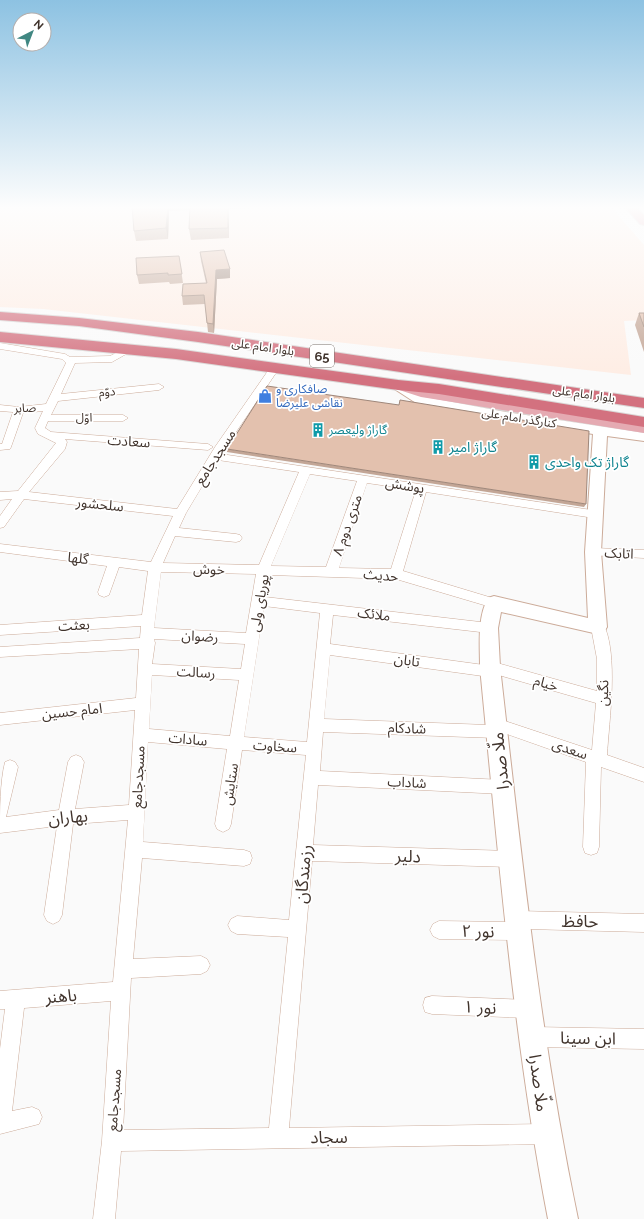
<svg xmlns="http://www.w3.org/2000/svg" width="644" height="1219" viewBox="0 0 644 1219" font-family="Raleway,'Noto Sans Arabic',sans-serif">
  <rect width="100%" height="100%" fill="#fafafa"/>
  <!-- built -->
  <path fill="#feede4" d="M0,206H610L644,245V320L624,321L631,375L43,309L0,307Z"/>
  <g fill="none" stroke-linecap="round" stroke-linejoin="round">
    <defs>
      <g id="street">
        <path d="M0,343L65,354L70,357L110,356L130,346L135,349L112,362L75,363L61,394L159,384L164,387L159,390L58,401L51,415H123L128,418L123,421H48L45,428L51,432L208,444L213,447L208,450L65,439L67,442L65,449L29,492L177,509L215,447L272,365L275,364L280,367L221,454L598,511L600,514L594,518L426,492L403,571L499,600L500,603L499,606L494,608L396,579L269,575L265,597L489,623L494,624L496,628L494,632L489,633L333,615L330,644L484,665L490,661L597,691V659L591,627L593,623L598,622L603,623C619,654 609,721 607,755L644,768V782L601,767L599,847L597,853L591,855L585,853L583,847L586,762L504,733L502,737L497,738L323,732L320,771L503,780L509,782L511,787L509,792L503,794L318,785L313,845L511,851L517,853L519,859L517,865L511,867L312,861L289,1128L546,1124L553,1127L556,1134L553,1141L546,1144L121,1151L115,1219H93L102,1141L111,1001L24,1008L12,1111L32,1107L39,1110L42,1117L39,1124L0,1134V1049L5,1009H0V991L113,982L128,820L73,824L62,915L59,921L53,924L47,921L44,915L57,826L0,833C0,811 0,782 5,762L10,760L15,762L18,767L6,817L59,810L68,762L71,757L76,755L81,757L84,762L75,809L129,805L135,710L0,725V713L136,698L139,649L0,657V647L140,638L141,626L0,635V625L142,615L148,571L119,567L110,592L109,595L104,597L99,595L98,592L107,566L0,552V544L151,562L173,516L24,499L4,527L0,528V516L12,499L0,500V492L18,491L56,443L38,434L35,428L43,411L23,413L11,447L10,449L0,450V444H2L13,412L0,411V405L19,407L46,404L66,363L62,359L0,349ZM218,460L299,472L259,565L163,563L175,536L236,542L240,541L242,538L240,535L236,534L179,528L186,513ZM310,474L357,481L326,567L271,566ZM367,483L416,490L391,569L339,568ZM161,572L256,574L246,633L154,628ZM264,606L320,613L307,742L244,737ZM154,639L245,644L241,669L152,664L155,643ZM330,655L490,677L495,674L596,703L592,750L496,718L491,720L489,725L324,719ZM152,675L239,680L230,736L149,729ZM148,742L227,749L215,824L217,829L223,832L229,829L231,824L242,750L306,755L289,920L237,916L231,919L228,925L231,931L237,934L288,937L269,1128L123,1130L131,978L201,974L207,971L210,965L207,959L201,956L133,959L142,858L244,866L250,864L252,858L250,852L244,850L143,842Z"/>
        <path d="M593,548L644,550V558L589,555L587,552L589,549Z"/>
        <path d="M517,911L644,914V932L526,929L524,937L518,940L439,939L433,936L430,930L433,924L439,921L509,922L511,914Z"/>
        <path d="M432,996L529,1000L536,1002L538,1009L536,1016L529,1018L432,1014L425,1012L423,1005L425,998Z"/>
        <path d="M533,1027L644,1029V1049L533,1047L526,1044L523,1037L526,1030Z"/>
      </g>
      <path id="secondary" d="M398,381L425,397L506,412L644,433V441L607,436L601,552L607,627L604,632L598,634L501,612L498,628L500,667C521,852 540,1037 578,1219H548C513,1037 498,851 480,667C480,645 477,618 488,598L494,596L588,618L585,552L593,434L506,420L421,404L416,403L393,388L391,385L393,382Z"/>
      <g id="primary">
        <path d="M624,206H635L644,215V225L640,224Z"/>
        <path d="M398,381L423,388L644,423V433L421,397L393,388L391,385L393,382Z"/>
      </g>
      <g id="highway">
        <path d="M0,312L79,318L198,332L644,398V408L198,342L79,326L0,320Z"/>
        <path d="M0,332L176,349L398,380L439,384L644,417V427L439,394L398,390L176,359L0,342Z"/>
      </g>
    </defs>
    <!-- street casing -->
    <use href="#street" stroke="#ccab99" stroke-width="1"/>
    <!-- secondary casing -->
    <use href="#secondary" stroke="#ccab99" stroke-width="2"/>
    <!-- primary casing -->
    <use href="#primary" stroke="#d9d6d5" stroke-width="2"/>
    <!-- highway casing -->
    <use href="#highway" stroke="#d9d6d5" stroke-width="2"/>
    <!-- street -->
    <use href="#street" fill="#fff" fill-rule="evenodd"/>
    <!-- secondary -->
    <use href="#secondary" fill="#fff" fill-rule="evenodd"/>
    <!-- primary -->
    <use href="#primary" fill="#e5aab2" fill-rule="evenodd"/>
    <!-- highway -->
    <use href="#highway" fill="#d3717f" fill-rule="evenodd"/>
  </g>
  <!-- wall -->
  <g fill="#c3a696">
    <path d="M132,206H318V208H301V206L228,209L229,238L191,240L189,229L190,210L169,211L168,239L136,241L134,231Z"/>
    <path d="M200,252L230,269V278L217,279L214,333L208,332L205,304L183,305L182,296L206,283L201,261Z"/>
    <path d="M179,256L183,283L170,284L169,282L139,284L137,275Z"/>
    <path d="M639,313H644V352L635,325Z"/>
    <path d="M227,449L586,504L584,507L227,452Z"/>
  </g>
  <!-- shaded-wall -->
  <g fill="#9f877a">
    <path d="M168,206H169V211L168,239L166,228Z"/>
    <path d="M228,206L229,238L228,228Z"/>
    <path d="M230,269V278L217,279L214,333L213,324L216,270Z"/>
  </g>
  <!-- building -->
  <g fill="#e3c1ae" stroke="#9f877a">
    <path d="M132,206H168L166,228L134,231Z"/>
    <path d="M190,206H228V228L189,229Z"/>
    <path d="M224,250L230,269L216,270L213,324L207,323L204,295L182,296L183,284L207,283L200,252Z"/>
    <path d="M179,256L182,274L168,275V273L137,275L136,258Z"/>
    <path d="M639,313H644V327Z"/>
    <path d="M267,386L399,405L400,400L589,431L586,504L227,449Z"/>
  </g>
  <!-- sky -->
  <linearGradient id="sky" x2="0" y2="1"><stop stop-color="#8dc2e2"/><stop offset="0.55" stop-color="#fdfdfd"/><stop offset="1" stop-color="#fdfdfd" stop-opacity="0"/></linearGradient>
  <rect width="644" height="377" fill="url(#sky)"/>
  <!-- icons -->
  <defs>
    <symbol id="shop-bare" viewBox="-9 -9 18 18"><path d="M-5-2.5h2.3a2.7 3.5 0 0 1 5.4 0H5L5.5 6h-11ZM-1.5-2.5h3a1.5 2.3 0 0 0-3 0Z" fill="#3f7fe0" stroke="#fff" stroke-width="2.5" paint-order="stroke"/></symbol>
    <symbol id="building-bare" viewBox="-9 -9 18 18"><path d="M-4-6H4V6H1V3H-1V6H-4ZM-2.5-4.3h1.7v1.8h-1.7ZM.8-4.3h1.7v1.8H.8ZM-2.5-1h1.7V.8h-1.7ZM.8-1h1.7V.8H.8Z" fill="#0f9aa8" stroke="#fff" stroke-width="2.5" paint-order="stroke"/></symbol>
  </defs>
  <g fill-rule="evenodd">
    <use href="#shop-bare" x="255" y="386" width="20" height="20"/>
    <use href="#building-bare" x="308" y="420" width="20" height="20"/>
    <use href="#building-bare" x="428" y="437" width="20" height="20"/>
    <use href="#building-bare" x="524" y="452" width="20" height="20"/>
  </g>
  <g text-anchor="middle" dominant-baseline="central" stroke-width="3.5" stroke-linejoin="round" paint-order="stroke">
    <!-- far-street labels -->
    <g font-size="12" fill="#40332c" stroke="#fff">
      <text transform="translate(263 347) rotate(8)">بلوار امام علی</text>
      <text transform="translate(107 392) rotate(-6)">دوّم</text>
      <text transform="translate(584 394) rotate(8)">بلوار امام علی</text>
      <text transform="translate(25 408) rotate(-2)">صابر</text>
      <text x="84" y="418">اوّل</text>
      <text transform="translate(519 418) rotate(9)">کنارگذر امام علی</text>
    </g>
    <!-- far-shop labels -->
    <g font-size="12" fill="#366cbe" stroke="#fff" text-anchor="start">
      <text x="276" y="389">صافکاری و<tspan x="276" dy="14">نقاشی عليرضا</tspan></text>
    </g>
    <!-- far-culture labels -->
    <g font-size="12" fill="#0d838f" stroke="#fff" text-anchor="start">
      <text x="329" y="430">گاراژ ولیعصر</text>
    </g>
    <!-- shield labels -->
    <rect fill="#fff" stroke="#79706b" stroke-width="1" x="310" y="345" width="24" height="22" rx="3"/>
    <g font-size="13" font-weight="bold" fill="#40332c">
      <text x="322" y="356">65</text>
    </g>
    <!-- street labels -->
    <g font-size="14" fill="#40332c" stroke="#fff">
      <text transform="translate(129 441) rotate(4)">سعادت</text>
      <text transform="translate(215 457) rotate(-57)">مسجدجامع</text>
      <text transform="translate(405 485) rotate(9)">پوشش</text>
      <text transform="translate(100 504) rotate(6)">سلحشور</text>
      <text transform="translate(347 525) rotate(-71)">۸ متری دوم</text>
      <text transform="translate(619 553) rotate(3)">اتابک</text>
      <text transform="translate(78 558) rotate(7)">گلها</text>
      <text transform="translate(209 569) rotate(2)">خوش</text>
      <text transform="translate(381 575) rotate(5)">حدیث</text>
      <text transform="translate(259 603) rotate(-80)">پوریای ولی</text>
      <text transform="translate(374 614) rotate(7)">ملائک</text>
      <text transform="translate(74 625) rotate(-4)">بعثت</text>
      <text transform="translate(200 636) rotate(3)">رضوان</text>
      <text transform="translate(407 660) rotate(8)">تابان</text>
      <text transform="translate(196 672) rotate(3)">رسالت</text>
      <text transform="translate(546 683) rotate(16)">خیام</text>
      <text transform="translate(603 693) rotate(-88)">نگین</text>
      <text transform="translate(72 711) rotate(-6)">امام حسین</text>
      <text transform="translate(407 728) rotate(2)">شادکام</text>
      <text transform="translate(188 739) rotate(5)">سادات</text>
      <text transform="translate(275 746) rotate(4)">سخاوت</text>
      <text transform="translate(570 749) rotate(19)">سعدی</text>
      <text transform="translate(138 777) rotate(-87)">مسجدجامع</text>
      <text transform="translate(407 782) rotate(3)">شاداب</text>
      <text transform="translate(230 784) rotate(-81)">ستایش</text>
      <text transform="translate(114 1100) rotate(-86)">مسجدجامع</text>
    </g>
    <!-- culture labels -->
    <g font-size="14" fill="#0d838f" stroke="#fff" text-anchor="start">
      <text x="449" y="447">گاراژ امیر</text>
      <text x="545" y="462">گاراژ تک واحدی</text>
    </g>
    <!-- near-street labels -->
    <g font-size="17" fill="#40332c" stroke="#fff">
      <text transform="translate(500 761) rotate(-96)">ملّا صدرا</text>
      <text transform="translate(68 817) rotate(-5)">بهاران</text>
      <text transform="translate(408 856) rotate(2)">دلیر</text>
      <text transform="translate(303 874) rotate(-85)">رزمندگان</text>
      <text transform="translate(580 921) rotate(1)">حافظ</text>
      <text transform="translate(478 931) rotate(1)">نور ۲</text>
      <text transform="translate(61 996) rotate(-5)">باهنر</text>
      <text transform="translate(480 1007) rotate(3)">نور ۱</text>
      <text transform="translate(588 1038) rotate(1)">ابن سینا</text>
      <text transform="translate(539 1083) rotate(82)">ملّا صدرا</text>
      <text transform="translate(329 1137) rotate(-1)">سجاد</text>
    </g>
  </g>
  <!-- north arrow -->
  <g transform="translate(32 32) rotate(42)"><circle r="19" fill="#ffffff" stroke="#b3adab"/>
  <path d="M0-3L7 15L0 10L-7 15Z" fill="#408782"/>
  <text y="-6" font-size="11" font-weight="bold" text-anchor="middle" fill="#40332c">N</text>
  </g>
</svg>
